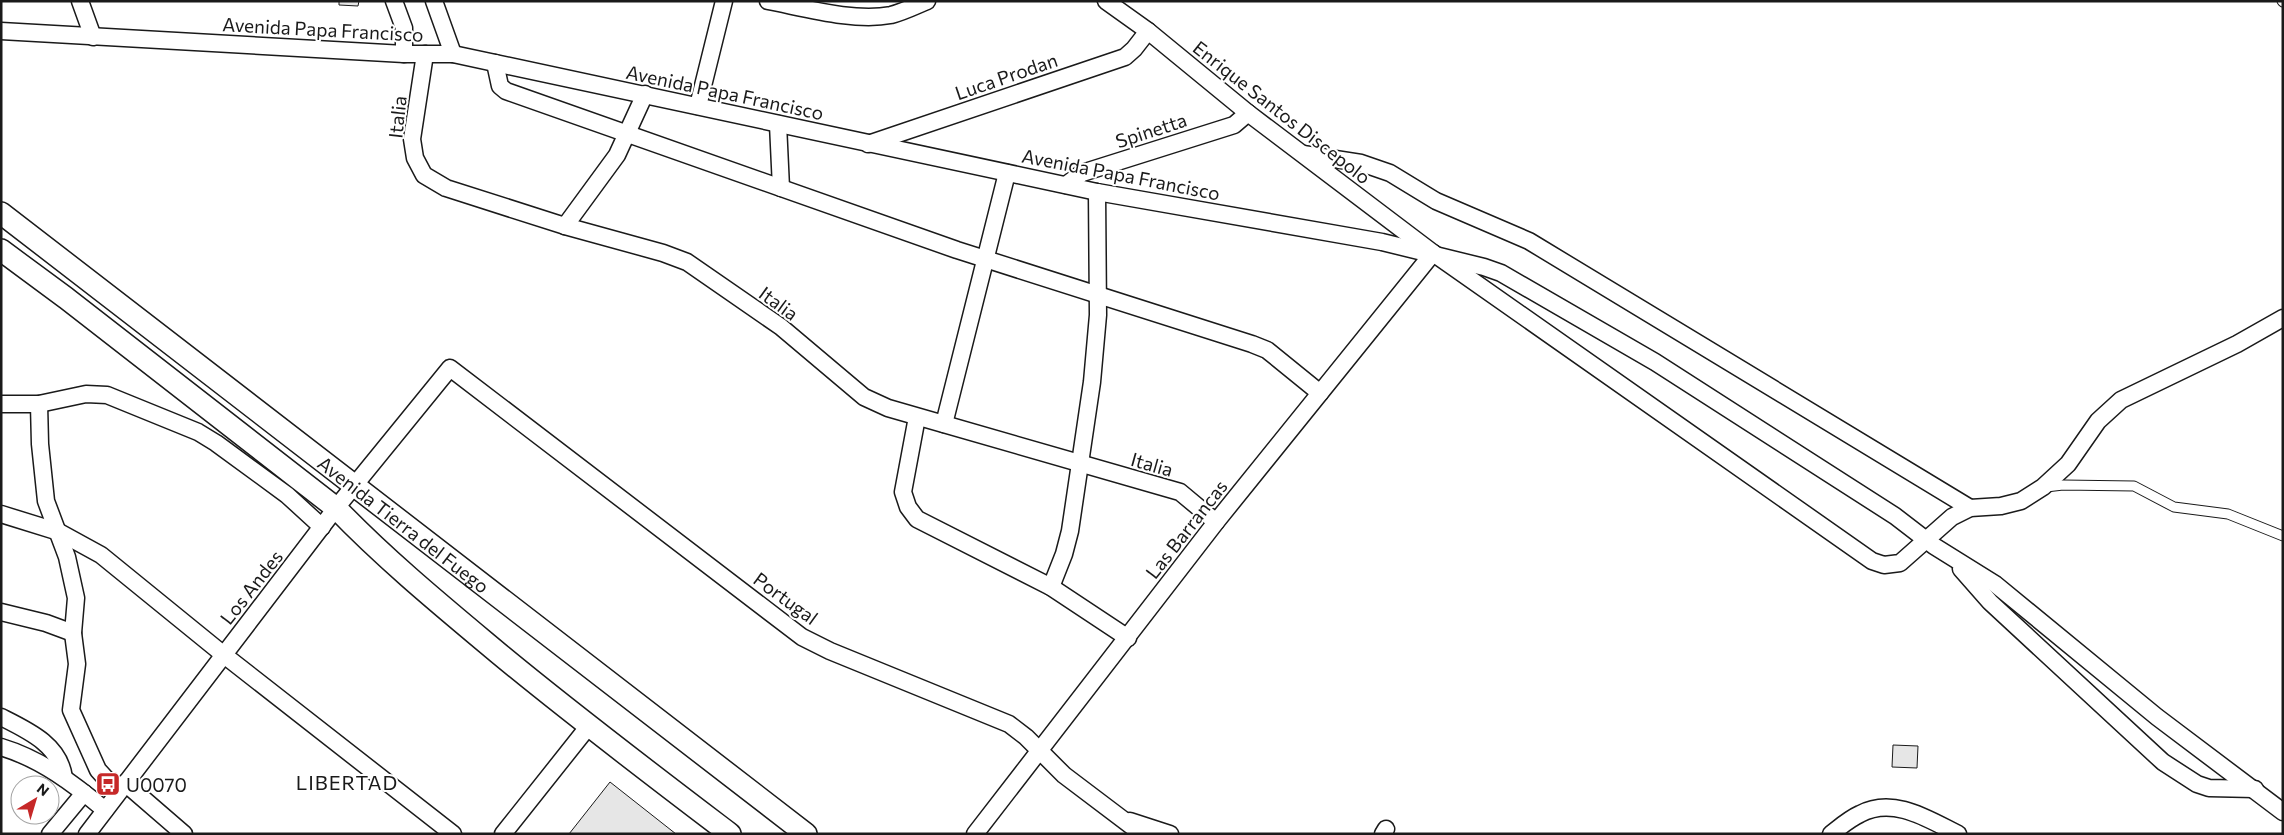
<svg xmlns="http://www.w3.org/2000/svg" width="2284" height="835" font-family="Commissioner,sans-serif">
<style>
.building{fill:#e6e6e6;stroke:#1a1a1a}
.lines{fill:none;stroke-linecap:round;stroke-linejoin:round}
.service-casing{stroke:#1a1a1a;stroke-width:11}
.minor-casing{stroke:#1a1a1a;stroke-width:19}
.tertiary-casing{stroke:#1a1a1a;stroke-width:24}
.service{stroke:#fff;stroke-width:9}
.minor{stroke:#fff;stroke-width:16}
.tertiary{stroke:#fff;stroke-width:21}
.labels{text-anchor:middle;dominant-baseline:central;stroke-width:4;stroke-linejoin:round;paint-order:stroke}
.street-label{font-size:19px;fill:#1a1a1a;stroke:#fff}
.poi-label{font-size:19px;fill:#1a1a1a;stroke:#fff;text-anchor:start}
.neighbourhood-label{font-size:20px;letter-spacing:1px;fill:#1a1a1a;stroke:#fff}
</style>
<rect width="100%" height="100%" fill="#fff"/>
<g class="building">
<polygon points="339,1 359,1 358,6 339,5"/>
<polygon points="1893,745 1918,746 1917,768 1892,767"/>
<polygon points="610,782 676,834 569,834"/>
</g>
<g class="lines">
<defs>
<g id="service">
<polyline points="2282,1 2283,2"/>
<polyline points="2046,487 2063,485 2134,486 2174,507 2228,514 2283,536"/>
</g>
<g id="minor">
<polyline points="80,1 93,37"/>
<polyline points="394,1 404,28 404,54"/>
<polyline points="434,1 453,54"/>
<path d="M 768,1 C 805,8 854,22 891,15 C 903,12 915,6 927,1"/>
<polyline points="1106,1 1148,31 1248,113 1433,253 1872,561 1884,565 1900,563 1952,517 1970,508 2001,506 2021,501 2043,487 2068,464 2098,421 2121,400 2237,344 2283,318"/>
<polyline points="1,31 404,54 453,54 1097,192 1382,242 1484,267 1501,273 1655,362 1895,516 1934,546 1995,584 2157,717 2283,812"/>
<polyline points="425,54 412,139 415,158 424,175 446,188 565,226 663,253 687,262 781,327 864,397 888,408 1180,492 1216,522"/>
<polyline points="495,63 500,86 506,91 957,250 1252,344 1267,350 1320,393"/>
<polyline points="698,106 724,1"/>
<polyline points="778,124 781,188"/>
<polyline points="868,144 1125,57 1134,49 1148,31"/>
<polyline points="1303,154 1361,163 1390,173 1436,201 1529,241 1970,508"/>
<polyline points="1066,185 1082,173 1234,125 1248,113"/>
<polyline points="565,226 617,155 645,94"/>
<polyline points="1,404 39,404 86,394 107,395 198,432 216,443 287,495 322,527"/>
<polyline points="39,404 40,444 46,501 67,557 76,598 73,633 77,664 71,710 98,770 118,792"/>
<polyline points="917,417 903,492 908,507 917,519 1051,587 1128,638"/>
<polyline points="944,424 1007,173"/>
<polyline points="1,514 59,532 101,555 224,655 453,834"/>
<polyline points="1961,569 1990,602 2163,762 2197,784 2209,788 2255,789"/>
<polyline points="1051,587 1064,554 1070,531 1092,382 1098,315 1097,192"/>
<polyline points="1,612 46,623 73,633"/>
<path d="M 1,717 C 29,731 60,745 64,778"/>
<path d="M 1,747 C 41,759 74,784 105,810"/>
<polyline points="125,783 184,834"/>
<polyline points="1130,821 1170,834"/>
<polyline points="50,834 84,793"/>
<polyline points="87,834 336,508 450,368 802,637 830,651 1009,724 1026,737 1064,775 1142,834"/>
<polyline points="503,834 588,727"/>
<polyline points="975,834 1216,522 1433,253"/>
<polyline points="1383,834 1386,829"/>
<path d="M 1831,834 C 1840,827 1849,819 1860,814 C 1893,796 1928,819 1958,834"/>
</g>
<g id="tertiary">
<path id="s1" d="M 1,213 L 806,834"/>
<path d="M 1,250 L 66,298 L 336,508 C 386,560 442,606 497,652 C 573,715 651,774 730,834"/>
</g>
</defs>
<use href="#service" class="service-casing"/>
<use href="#minor" class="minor-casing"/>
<use href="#tertiary" class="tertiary-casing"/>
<use href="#service" class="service"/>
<use href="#minor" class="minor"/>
<use href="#tertiary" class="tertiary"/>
</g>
<defs>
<symbol id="bus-square" viewBox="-11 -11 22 22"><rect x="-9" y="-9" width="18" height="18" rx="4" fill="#c62828" stroke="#fff"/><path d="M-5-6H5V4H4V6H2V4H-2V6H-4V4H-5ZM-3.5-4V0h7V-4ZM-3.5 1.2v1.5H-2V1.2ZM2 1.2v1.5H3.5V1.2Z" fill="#fff"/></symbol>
</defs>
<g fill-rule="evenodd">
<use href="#bus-square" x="94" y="770" width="28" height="28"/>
</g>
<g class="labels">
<g class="street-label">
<text transform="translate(323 29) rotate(3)">Avenida Papa Francisco</text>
<text transform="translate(1006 76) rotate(-19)">Luca Prodan</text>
<text transform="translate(725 92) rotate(12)">Avenida Papa Francisco</text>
<text transform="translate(1282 112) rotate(38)">Enrique Santos Discepolo</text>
<text transform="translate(397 117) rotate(-84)">Italia</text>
<text transform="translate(1151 130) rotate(-18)">Spinetta</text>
<text transform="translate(1121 174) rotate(11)">Avenida Papa Francisco</text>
<text transform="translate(779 303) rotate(36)">Italia</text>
<text transform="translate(1152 464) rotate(16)">Italia</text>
<text stroke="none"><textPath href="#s1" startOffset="509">Avenida Tierra del Fuego</textPath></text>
<text transform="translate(1186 529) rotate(-52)">Las Barrancas</text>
<text transform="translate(251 587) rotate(-52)">Los Andes</text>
<text transform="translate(786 598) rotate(36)">Portugal</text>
</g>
<g class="poi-label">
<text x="126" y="784">U0070</text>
</g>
<g class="neighbourhood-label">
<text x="347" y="782">LIBERTAD</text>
</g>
</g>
<rect width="2284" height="835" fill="none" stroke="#1a1a1a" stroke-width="5"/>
<g transform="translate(35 800) rotate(38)"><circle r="24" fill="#ffffff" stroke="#a3a3a3"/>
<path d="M0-4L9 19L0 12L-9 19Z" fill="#c62828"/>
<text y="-8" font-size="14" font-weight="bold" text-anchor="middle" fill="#1a1a1a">N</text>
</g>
</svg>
